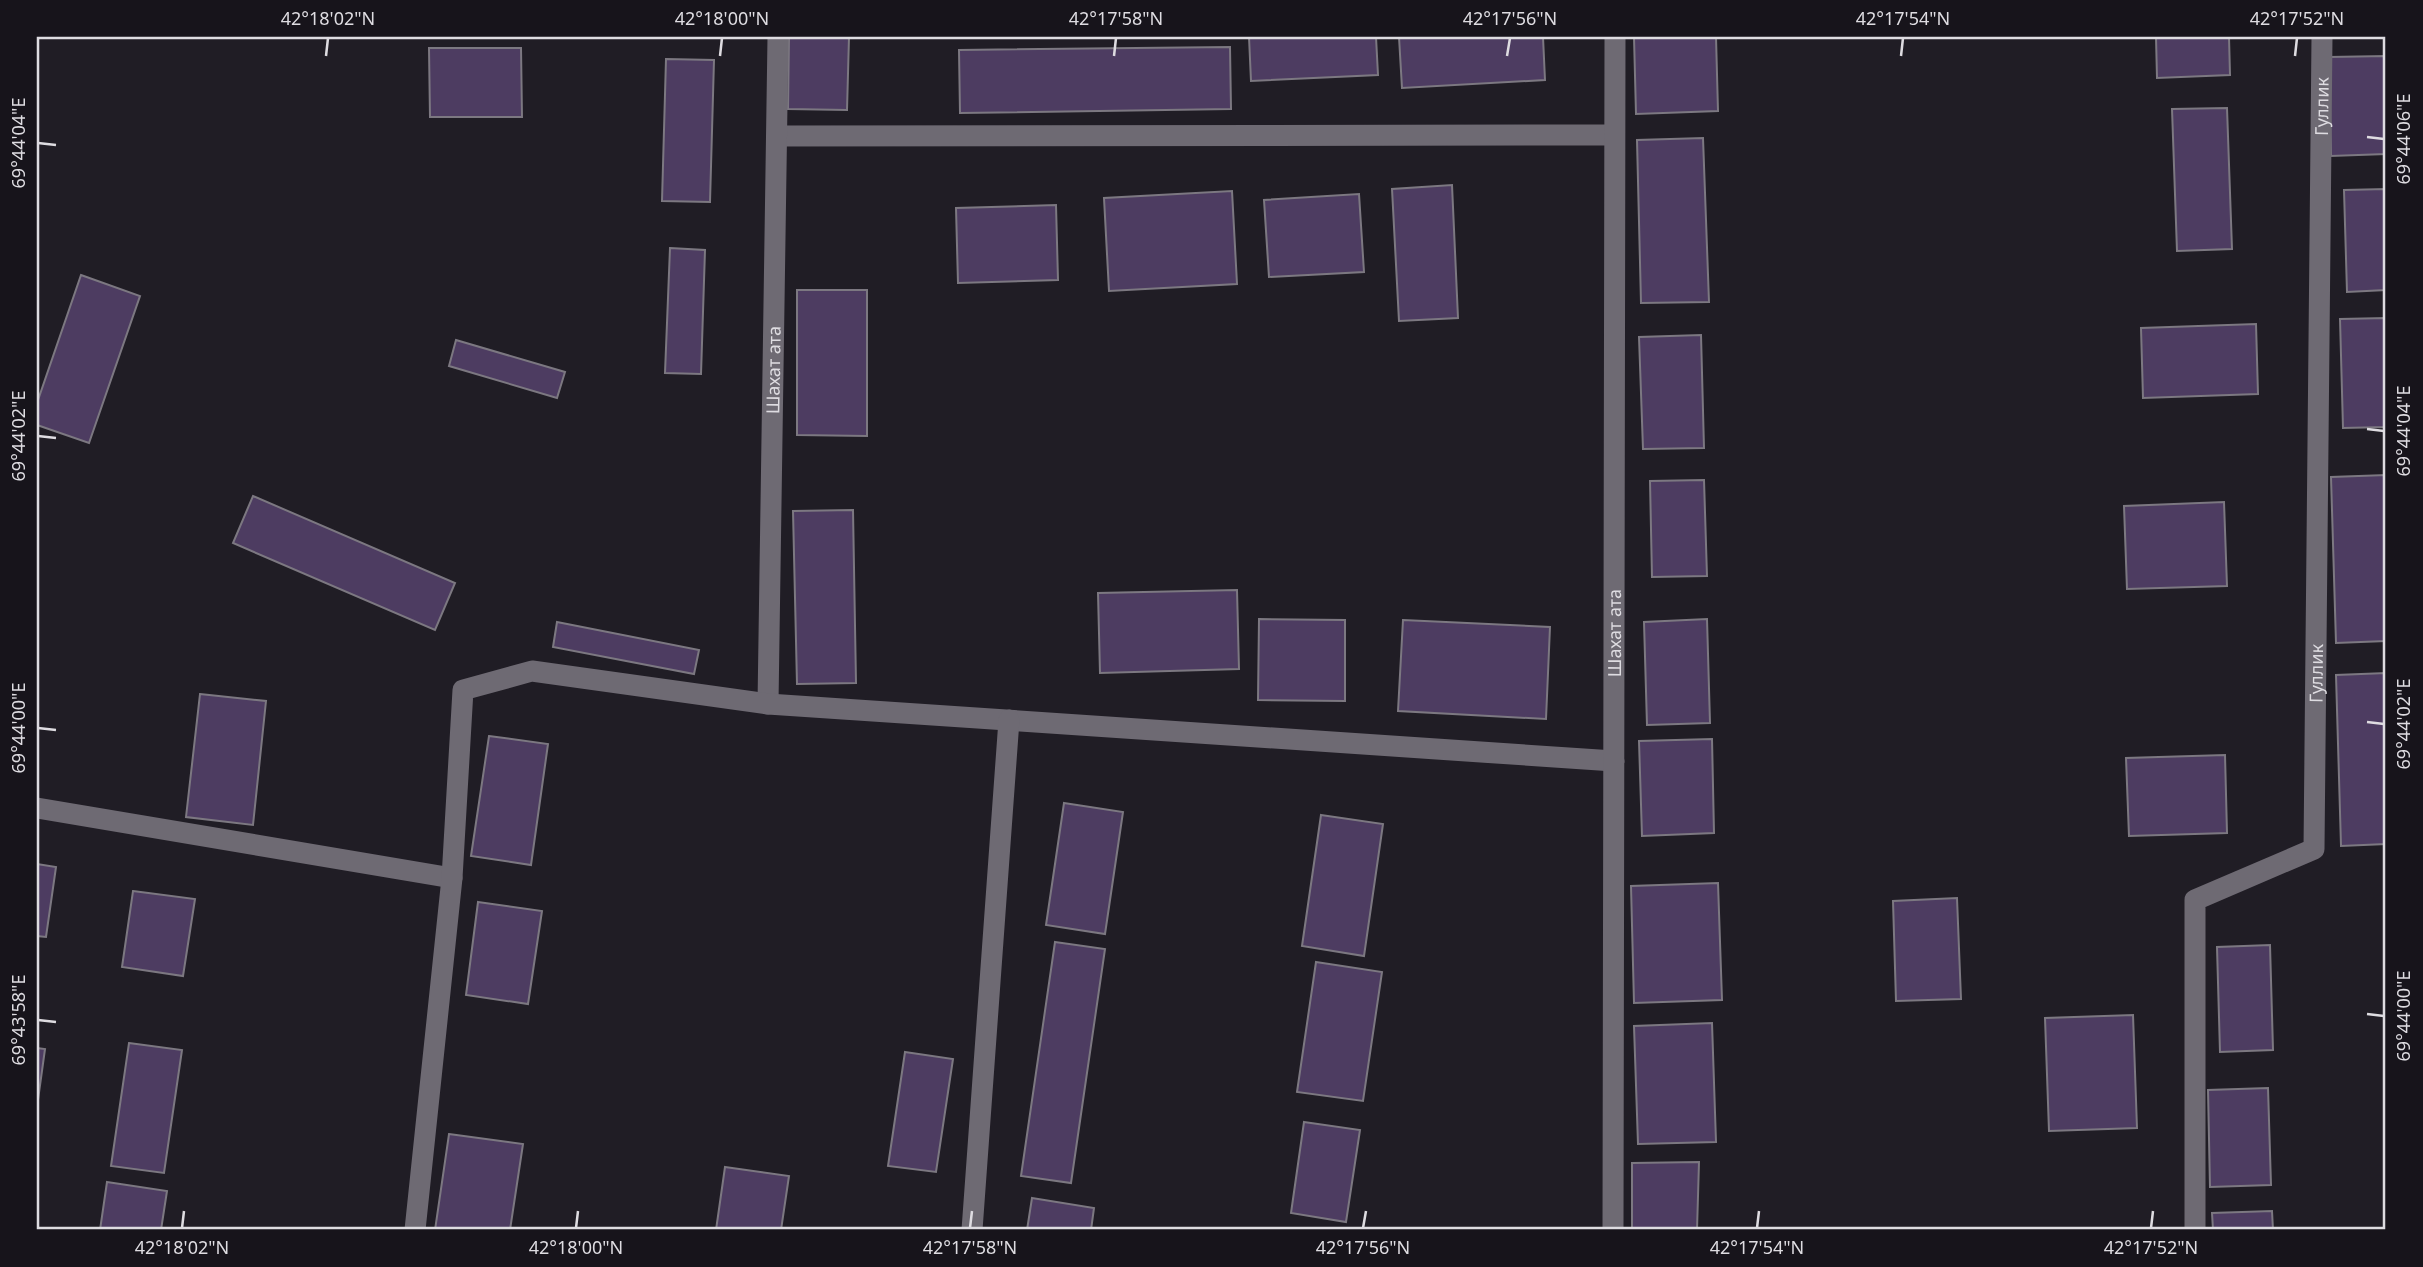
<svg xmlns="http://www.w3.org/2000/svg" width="2423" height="1267" font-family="'Noto Sans',sans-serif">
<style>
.building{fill:#4d3c61;stroke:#7c7881;stroke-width:2}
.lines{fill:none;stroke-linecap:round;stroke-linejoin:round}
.minor{stroke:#6e6a73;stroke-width:21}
.ticks{fill:none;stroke:#dedce1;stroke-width:2.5}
.labels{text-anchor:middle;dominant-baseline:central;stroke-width:5;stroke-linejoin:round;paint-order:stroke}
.street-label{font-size:18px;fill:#dedce1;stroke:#17141b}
.neatline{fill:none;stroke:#dedce1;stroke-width:2.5}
.ticks-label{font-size:18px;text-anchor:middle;fill:#dedce1}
</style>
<rect width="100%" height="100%" fill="#201d25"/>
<g class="building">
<polygon points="789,37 849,37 847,110 788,109"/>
<polygon points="1249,37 1376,37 1378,75 1251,81"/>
<polygon points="1399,37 1543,37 1545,80 1402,88"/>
<polygon points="1634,37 1716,37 1718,111 1636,114"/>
<polygon points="2156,37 2229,37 2230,75 2157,78"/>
<polygon points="1230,47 1231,109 960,113 959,50"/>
<polygon points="429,48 521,48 522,117 430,117"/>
<polygon points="2386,56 2386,154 2331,156 2329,57"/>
<polygon points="666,59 714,60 710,202 662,201"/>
<polygon points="2227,108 2232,249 2177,251 2172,109"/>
<polygon points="1703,138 1709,302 1641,303 1637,140"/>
<polygon points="1452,185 1458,318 1399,321 1392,189"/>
<polygon points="2386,189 2386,290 2347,292 2344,190"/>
<polygon points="1232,191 1237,284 1109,291 1104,198"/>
<polygon points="1359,194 1364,272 1269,277 1264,200"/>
<polygon points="1056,205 1058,280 958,283 956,208"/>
<polygon points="670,248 705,250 701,374 665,373"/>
<polygon points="81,275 140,296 89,443 37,425 37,403"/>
<polygon points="797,290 867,290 867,436 797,435"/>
<polygon points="2386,318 2386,427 2343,428 2340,319"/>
<polygon points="2256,324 2258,394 2143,398 2141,328"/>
<polygon points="1701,335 1704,448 1643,449 1639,337"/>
<polygon points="456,340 565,372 557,398 449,366"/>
<polygon points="2386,475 2386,641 2336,643 2331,477"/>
<polygon points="1704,480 1707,576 1652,577 1650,481"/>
<polygon points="253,496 455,583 435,630 233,543"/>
<polygon points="2224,502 2227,586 2127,589 2124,506"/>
<polygon points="853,510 856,683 797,684 793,511"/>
<polygon points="1237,590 1239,669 1100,673 1098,593"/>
<polygon points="1259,619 1345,620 1345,701 1258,700"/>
<polygon points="1707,619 1710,723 1647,725 1644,622"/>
<polygon points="1403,620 1550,627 1546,719 1398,711"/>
<polygon points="557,622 699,650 694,674 553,647"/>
<polygon points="2386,673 2386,844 2341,846 2336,675"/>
<polygon points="200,694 266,701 253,825 186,817"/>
<polygon points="489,736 548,744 531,865 471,856"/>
<polygon points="1712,739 1714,833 1642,836 1639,741"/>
<polygon points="2225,755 2227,833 2129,836 2126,758"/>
<polygon points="1064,803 1123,812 1105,934 1046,925"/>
<polygon points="1321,815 1383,824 1364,956 1302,946"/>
<polygon points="37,864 56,867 46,937 37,936"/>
<polygon points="1718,883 1722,1000 1634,1003 1631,886"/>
<polygon points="133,891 195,899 183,976 122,967"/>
<polygon points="1957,898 1961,999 1896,1001 1893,901"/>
<polygon points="478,902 542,911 528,1004 466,995"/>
<polygon points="1055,942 1105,949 1071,1183 1021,1176"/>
<polygon points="2270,945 2273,1050 2220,1052 2217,947"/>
<polygon points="1316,962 1382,972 1363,1101 1297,1092"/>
<polygon points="2133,1015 2137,1128 2049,1131 2045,1018"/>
<polygon points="1712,1023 1716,1142 1638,1144 1634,1026"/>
<polygon points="129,1043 182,1050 164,1173 111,1166"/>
<polygon points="37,1048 45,1049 37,1107"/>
<polygon points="905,1052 953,1059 936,1172 888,1166"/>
<polygon points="2268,1088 2271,1185 2210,1187 2208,1090"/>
<polygon points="1304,1122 1360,1130 1346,1222 1291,1213"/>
<polygon points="449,1134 523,1144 510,1230 435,1230"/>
<polygon points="1699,1162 1697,1230 1632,1230 1632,1163"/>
<polygon points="725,1167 789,1176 781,1230 716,1230"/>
<polygon points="107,1182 167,1191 161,1230 100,1230"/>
<polygon points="1032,1198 1094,1208 1091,1230 1027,1230"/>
<polygon points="2272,1211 2273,1230 2213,1230 2212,1213"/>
</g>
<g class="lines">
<g class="minor">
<polyline points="777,136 1614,135"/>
<path id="s1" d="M 768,704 L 778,37"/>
<polyline points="37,808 452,878"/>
<polyline points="415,1230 452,878 463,690 532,671 768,704 1614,761"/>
<polyline points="972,1230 1009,720"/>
<path id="s2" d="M 1613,1230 L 1615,37"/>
<path id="s3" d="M 2195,1230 L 2195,900 L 2314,849 L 2322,37"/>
</g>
</g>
<path class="ticks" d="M 326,56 L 328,38M 720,56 L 722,38M 1114,56 L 1116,38M 1507,56 L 1510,38M 1901,56 L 1903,38M 2295,56 L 2297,38M 2367,137 L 2384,139M 38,143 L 56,145M 2367,429 L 2384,431M 38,436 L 56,438M 2367,722 L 2384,724M 38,728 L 56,730M 2367,1014 L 2384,1016M 38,1020 L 56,1022M 182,1228 L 184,1211M 576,1228 L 578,1211M 970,1228 L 972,1211M 1363,1228 L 1366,1211M 1757,1228 L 1759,1211M 2151,1228 L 2153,1211"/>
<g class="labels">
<g class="street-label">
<text stroke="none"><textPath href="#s3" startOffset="1202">Гуллик</textPath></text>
<text stroke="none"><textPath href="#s1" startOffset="334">Шахат ата</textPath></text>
<text stroke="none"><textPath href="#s2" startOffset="597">Шахат ата</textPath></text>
<text stroke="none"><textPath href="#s3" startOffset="635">Гуллик</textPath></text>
</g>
</g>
<rect width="2423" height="1267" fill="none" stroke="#17141b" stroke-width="77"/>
<rect x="38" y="38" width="2346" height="1190" class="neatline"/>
<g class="ticks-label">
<text x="328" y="25">42°18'02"N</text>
<text x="722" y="25">42°18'00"N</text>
<text x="1116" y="25">42°17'58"N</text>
<text x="1510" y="25">42°17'56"N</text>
<text x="1903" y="25">42°17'54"N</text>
<text x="2297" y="25">42°17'52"N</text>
<text transform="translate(2404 139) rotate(-90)" y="6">69°44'06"E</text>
<text transform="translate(19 143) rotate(-90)" y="6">69°44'04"E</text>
<text transform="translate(2404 431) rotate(-90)" y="6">69°44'04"E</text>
<text transform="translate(19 436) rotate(-90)" y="6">69°44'02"E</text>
<text transform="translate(2404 724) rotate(-90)" y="6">69°44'02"E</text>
<text transform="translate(19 728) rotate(-90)" y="6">69°44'00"E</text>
<text transform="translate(2404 1016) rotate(-90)" y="6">69°44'00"E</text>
<text transform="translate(19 1020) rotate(-90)" y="6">69°43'58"E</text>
<text x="182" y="1254">42°18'02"N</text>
<text x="576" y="1254">42°18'00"N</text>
<text x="970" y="1254">42°17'58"N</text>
<text x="1363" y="1254">42°17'56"N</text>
<text x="1757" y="1254">42°17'54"N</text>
<text x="2151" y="1254">42°17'52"N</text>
</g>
</svg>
